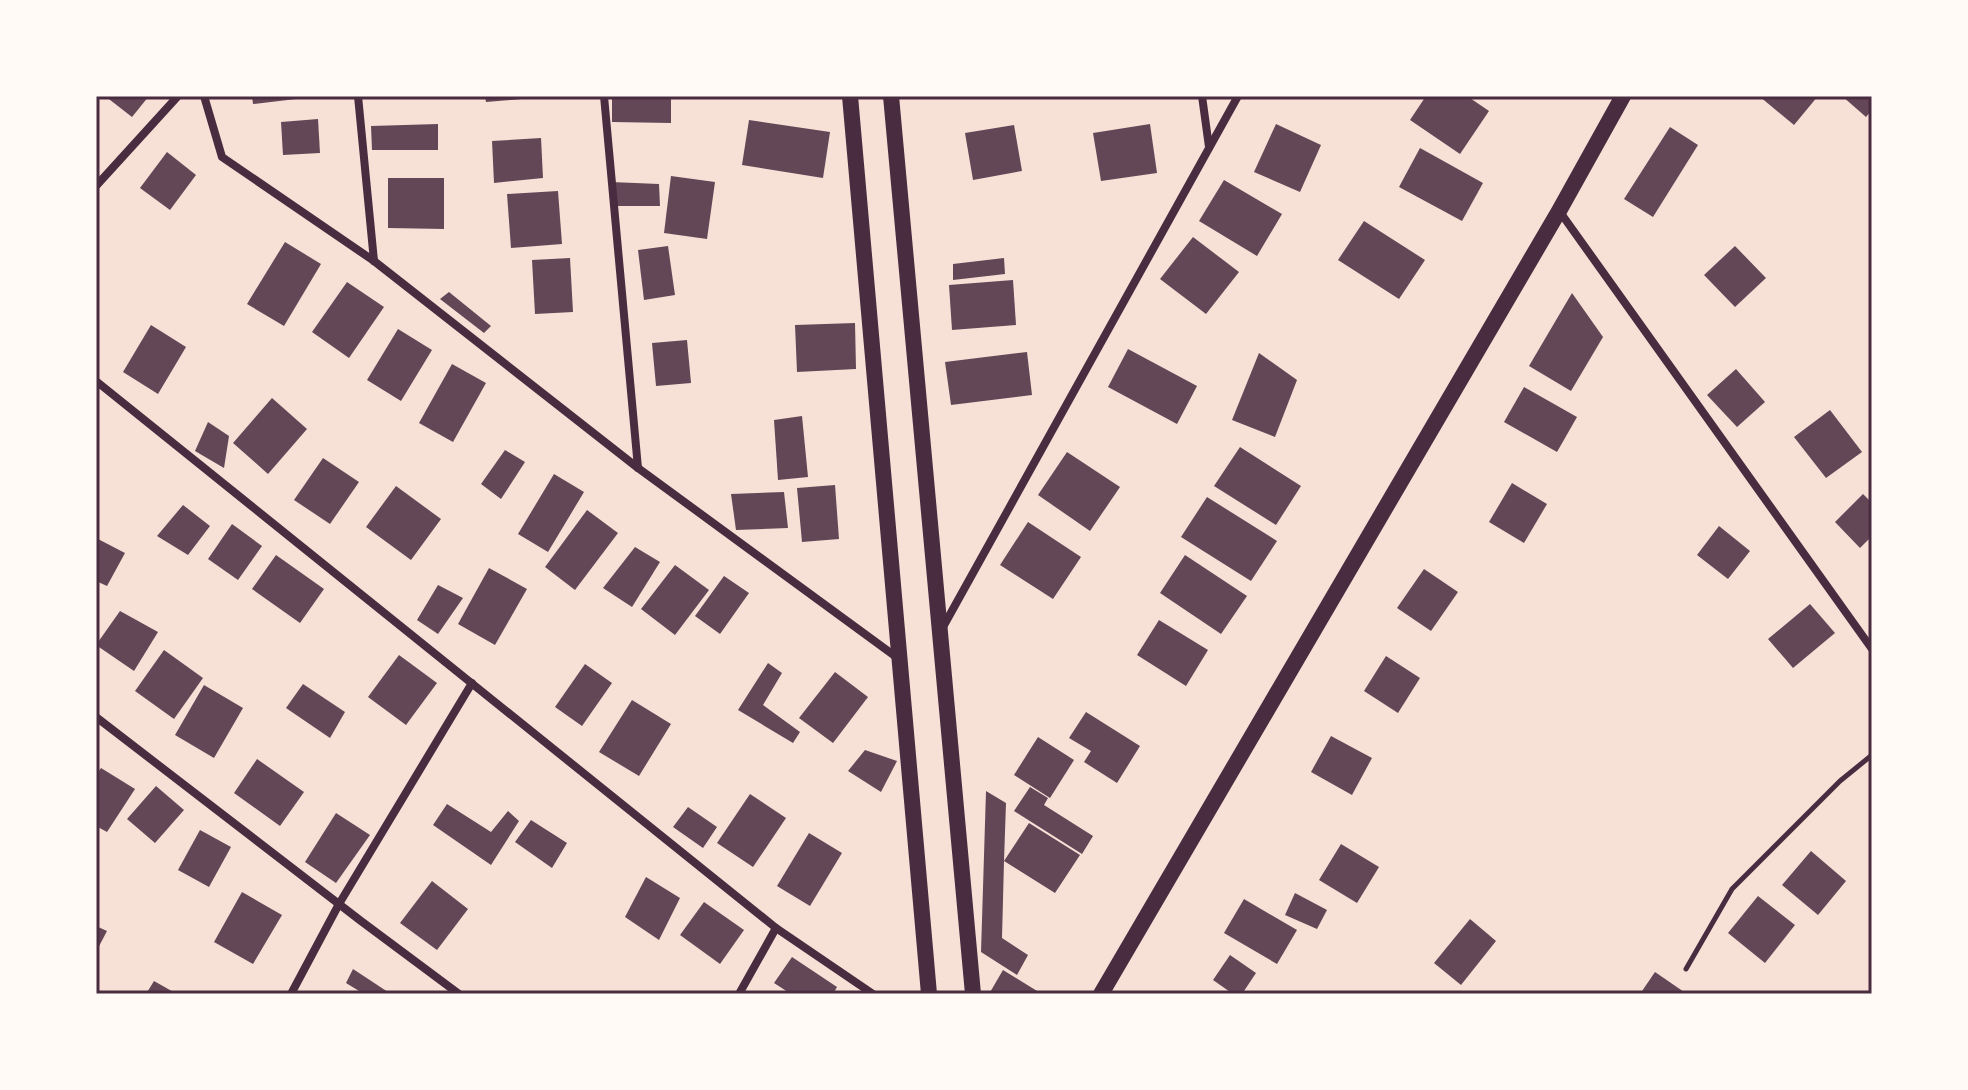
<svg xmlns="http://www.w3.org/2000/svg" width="1968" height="1090" font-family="'Roboto Condensed',sans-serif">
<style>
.building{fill:#644757}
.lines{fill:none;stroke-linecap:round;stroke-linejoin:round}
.service{stroke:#4a2c40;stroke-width:5}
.minor{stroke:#4a2c40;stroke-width:8}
.secondary{stroke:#4a2c40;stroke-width:16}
.primary{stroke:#4a2c40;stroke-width:16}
.neatline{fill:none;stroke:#4a2c40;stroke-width:3}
</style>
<rect width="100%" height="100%" fill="#f7e1d7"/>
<g class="building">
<polygon points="105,96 149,96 132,117"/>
<polygon points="252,96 295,96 296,99 253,104"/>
<polygon points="485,96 533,96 533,98 486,102"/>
<polygon points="612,96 671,96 671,123 612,122"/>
<polygon points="1426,96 1467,96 1489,111 1460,154 1410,120"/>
<polygon points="1759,96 1818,96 1794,125"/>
<polygon points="1842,96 1872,96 1872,110 1866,117"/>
<polygon points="318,119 320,153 283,155 281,122"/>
<polygon points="749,120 830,132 823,178 742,165"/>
<polygon points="438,124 438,150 372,150 371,126"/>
<polygon points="1150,124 1157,173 1101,181 1093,133"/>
<polygon points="1276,124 1321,145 1300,192 1254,172"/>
<polygon points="1014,125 1022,171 973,180 965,133"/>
<polygon points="1670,127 1698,145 1653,217 1624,199"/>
<polygon points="541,138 543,178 494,183 492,141"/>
<polygon points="1420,148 1483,183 1462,221 1399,187"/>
<polygon points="167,152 196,175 170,210 140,188"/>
<polygon points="671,176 715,182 707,239 664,233"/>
<polygon points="388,178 444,178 444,229 388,228"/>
<polygon points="1224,180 1282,214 1257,256 1199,221"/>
<polygon points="611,182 659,184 660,206 612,206"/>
<polygon points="558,191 562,244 511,248 507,194"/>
<polygon points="1364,221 1425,260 1399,299 1338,260"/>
<polygon points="1193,237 1239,272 1206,314 1160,279"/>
<polygon points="285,242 321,264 284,326 247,304"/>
<polygon points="668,246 675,295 644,300 638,250"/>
<polygon points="1735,246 1766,278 1735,307 1704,275"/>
<polygon points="570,258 573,312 535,314 532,260"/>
<polygon points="1004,258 1005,274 953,280 953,264"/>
<polygon points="1013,280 1016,325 952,330 949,285"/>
<polygon points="347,282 384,307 349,358 312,332"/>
<polygon points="449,292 491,326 484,333 440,299"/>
<polygon points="1572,293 1603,337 1571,391 1529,366"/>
<polygon points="855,323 856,369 797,372 795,325"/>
<polygon points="151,325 186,347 158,394 123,372"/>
<polygon points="398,329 432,350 401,401 367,380"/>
<polygon points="687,340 691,383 656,386 652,343"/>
<polygon points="1128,349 1197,386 1177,424 1108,387"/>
<polygon points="1027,352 1032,395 951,405 945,362"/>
<polygon points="1259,353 1297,380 1275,437 1232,420"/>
<polygon points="452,364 486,383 453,442 419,423"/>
<polygon points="1736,369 1765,402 1737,427 1707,395"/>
<polygon points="1524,387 1577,417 1557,452 1504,422"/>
<polygon points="272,398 307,429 268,474 233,443"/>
<polygon points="1830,410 1862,452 1826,478 1794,437"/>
<polygon points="802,416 808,477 778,480 774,420"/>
<polygon points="208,422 229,436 224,468 195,451"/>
<polygon points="1240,447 1301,486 1276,525 1214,486"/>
<polygon points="505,450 525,462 501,499 481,484"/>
<polygon points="1067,452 1120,487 1090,531 1038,495"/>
<polygon points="323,458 359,482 330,524 294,500"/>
<polygon points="554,474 584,492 548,552 518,534"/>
<polygon points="1512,483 1547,504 1524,543 1489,522"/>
<polygon points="835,485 839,539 802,542 797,488"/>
<polygon points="396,486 441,519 411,560 366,527"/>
<polygon points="784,492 788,528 736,530 731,494"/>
<polygon points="1863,494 1872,503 1872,536 1860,548 1835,522"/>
<polygon points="1207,497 1277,541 1251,581 1181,537"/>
<polygon points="183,505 210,526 188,555 157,536"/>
<polygon points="587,510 618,533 575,590 545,567"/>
<polygon points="1028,522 1081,557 1053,599 1000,565"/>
<polygon points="232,524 262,546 238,580 208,559"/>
<polygon points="1719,526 1750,551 1728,579 1697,555"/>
<polygon points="96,538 125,553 107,586 96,581"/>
<polygon points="635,547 660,562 632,607 603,588"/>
<polygon points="276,555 324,589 300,623 252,589"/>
<polygon points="1185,555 1247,596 1221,634 1160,593"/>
<polygon points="675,565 709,590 675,635 641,609"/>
<polygon points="489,568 527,589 495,645 458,624"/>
<polygon points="1424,569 1458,592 1431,631 1397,608"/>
<polygon points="724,576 749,593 720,634 695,616"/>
<polygon points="438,585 463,598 438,634 417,620"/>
<polygon points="1810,604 1835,633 1793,668 1768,639"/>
<polygon points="120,611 158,632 134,671 96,645"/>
<polygon points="1159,620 1208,650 1186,686 1137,655"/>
<polygon points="164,650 203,678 174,719 135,691"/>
<polygon points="399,655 437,683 406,725 368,697"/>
<polygon points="1386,656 1420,678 1398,713 1364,691"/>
<polygon points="768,663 782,673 763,705 800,732 793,743 738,710"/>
<polygon points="585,664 612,683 582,726 555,707"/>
<polygon points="835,672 868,697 833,743 799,718"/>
<polygon points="303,684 345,712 330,738 286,708"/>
<polygon points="204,685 243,708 214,758 175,735"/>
<polygon points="632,700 671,724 639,776 599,752"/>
<polygon points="1086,712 1140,746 1117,783 1084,762 1091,751 1069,738"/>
<polygon points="1331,736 1372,758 1352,795 1311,772"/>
<polygon points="1038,737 1074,760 1050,798 1014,775"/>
<polygon points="865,750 897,761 881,792 848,771"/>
<polygon points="257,759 304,792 280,826 234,793"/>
<polygon points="101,768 135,789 107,832 96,826 96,775"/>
<polygon points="156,786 184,810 155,843 127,819"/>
<polygon points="1030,787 1048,798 1044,805 1093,836 1082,854 1014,811"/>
<polygon points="986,791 1006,803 1004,861 1029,823 1080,855 1055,893 1004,861 1002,938 1028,955 1017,975 981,952"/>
<polygon points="750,794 786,818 753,867 717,843"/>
<polygon points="447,804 491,832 508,811 519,821 491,865 433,825"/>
<polygon points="688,807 717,827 703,848 673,827"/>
<polygon points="336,813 370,835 336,883 305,862"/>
<polygon points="531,820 567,843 552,868 515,842"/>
<polygon points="200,830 231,847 209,887 178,870"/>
<polygon points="809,833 842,853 810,906 777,886"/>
<polygon points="1341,844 1379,867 1357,903 1319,880"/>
<polygon points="1811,851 1846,881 1818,915 1782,885"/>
<polygon points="646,877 680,898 659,940 625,917"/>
<polygon points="432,881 468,909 437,950 400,923"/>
<polygon points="242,892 282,915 253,964 214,942"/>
<polygon points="1295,893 1327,910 1317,929 1285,915"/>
<polygon points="1758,896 1795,925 1765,963 1728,933"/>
<polygon points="1244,899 1297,930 1277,964 1224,933"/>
<polygon points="704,902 744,930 720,964 680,935"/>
<polygon points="1470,919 1496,941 1461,985 1434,963"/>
<polygon points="96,926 107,931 96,952"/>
<polygon points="1230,955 1256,973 1242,994 1233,994 1213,980"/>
<polygon points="792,957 837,987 833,994 791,994 774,983"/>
<polygon points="353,969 391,994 364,994 346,983"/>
<polygon points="1003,970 1042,994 989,994"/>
<polygon points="1655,972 1687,994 1640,994"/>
<polygon points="154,981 177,994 146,994"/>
</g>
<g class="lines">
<polyline class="service" points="1686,969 1732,889 1840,781 1872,755"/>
<g class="minor">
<polyline points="204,96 222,157 374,261 638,468 899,659"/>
<polyline points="358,96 374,261"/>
<polyline points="604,96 638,468"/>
<polyline points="1202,96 1209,147"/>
<polyline points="96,186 178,96"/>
<polyline points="1560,212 1872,649"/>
<polyline points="96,381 776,928 873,994"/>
<polyline points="943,627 1238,96"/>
<polyline points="96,717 361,921 459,994"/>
<polyline points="291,994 339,904 472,683"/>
<polyline points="739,994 776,928"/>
</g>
<g class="secondary">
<polyline points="850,96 929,994"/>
<polyline points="891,96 973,994"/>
</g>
<polyline class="primary" points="1101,994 1559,211 1623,96"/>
</g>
<rect width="1968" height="1090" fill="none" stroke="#fffaf5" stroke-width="196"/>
<rect x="98" y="98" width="1772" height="894" class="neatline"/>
</svg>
